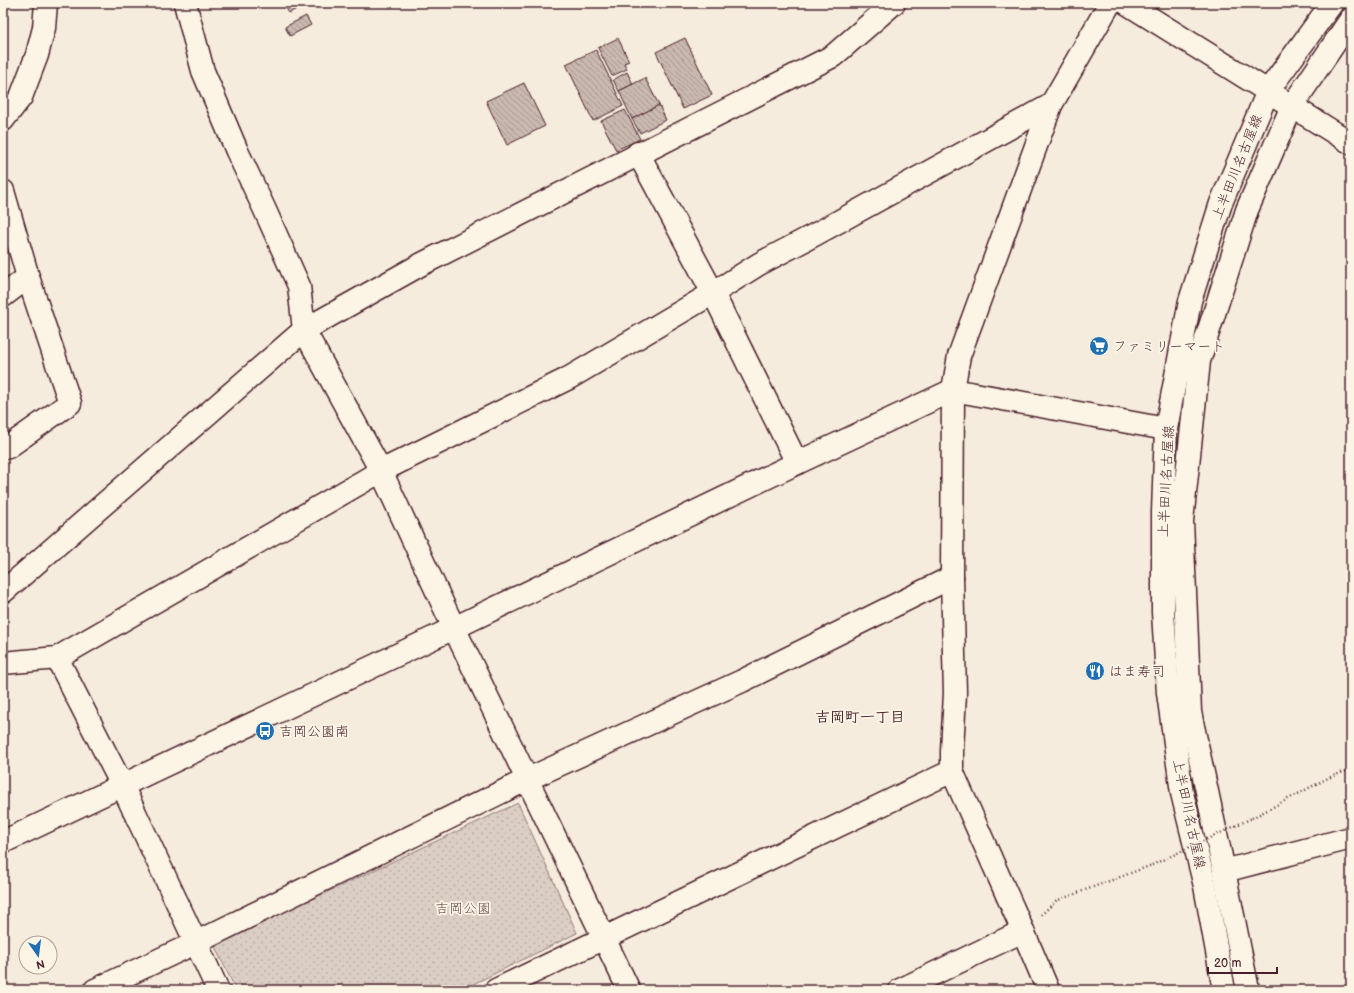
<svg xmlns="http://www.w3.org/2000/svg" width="1354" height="993" font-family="'Balsamiq Sans','Klee One',sans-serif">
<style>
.grass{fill:url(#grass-dots);stroke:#927678}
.building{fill:url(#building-back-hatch);stroke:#4a1f2b}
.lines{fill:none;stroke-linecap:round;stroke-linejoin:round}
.minor-casing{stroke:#4a1f2b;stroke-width:25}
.major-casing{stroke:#4a1f2b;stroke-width:25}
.path{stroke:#4a1f2b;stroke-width:2.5;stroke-dasharray:1 3;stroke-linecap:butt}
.minor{stroke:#fcf5e5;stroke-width:22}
.major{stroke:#fcf5e5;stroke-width:22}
.path-bridge{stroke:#4a1f2b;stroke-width:2.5;stroke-dasharray:1 3;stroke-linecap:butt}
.labels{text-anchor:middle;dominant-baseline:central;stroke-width:3.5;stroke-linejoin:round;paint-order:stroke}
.street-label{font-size:14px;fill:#4a1f2b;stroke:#fcf5e5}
.poi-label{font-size:14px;fill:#4a1f2b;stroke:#fcf5e5;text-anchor:start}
.park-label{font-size:14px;fill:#6e4b51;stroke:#fcf5e5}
.neighbourhood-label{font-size:15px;font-weight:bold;fill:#4a1f2b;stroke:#fcf5e5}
</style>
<defs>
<pattern id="grass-dots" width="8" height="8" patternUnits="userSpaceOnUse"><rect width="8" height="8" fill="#dbcec4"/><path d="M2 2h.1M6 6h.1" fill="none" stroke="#bdb0a9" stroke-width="1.8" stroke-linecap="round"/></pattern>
<pattern id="building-back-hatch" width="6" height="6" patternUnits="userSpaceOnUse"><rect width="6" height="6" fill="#cab9b1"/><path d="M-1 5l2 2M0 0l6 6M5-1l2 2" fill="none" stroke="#a69690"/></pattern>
</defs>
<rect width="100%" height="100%" fill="#f5ecde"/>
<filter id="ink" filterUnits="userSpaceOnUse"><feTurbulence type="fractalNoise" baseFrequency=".025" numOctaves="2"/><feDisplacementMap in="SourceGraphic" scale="8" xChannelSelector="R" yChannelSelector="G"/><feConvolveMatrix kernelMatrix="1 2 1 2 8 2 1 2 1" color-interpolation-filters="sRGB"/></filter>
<g filter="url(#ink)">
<polygon class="grass" points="518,803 577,933 461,990 236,990 214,945"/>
<g class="building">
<polygon points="283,3 308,3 289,13"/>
<polygon points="306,16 311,25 290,36 285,27"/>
<polygon points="618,38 629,61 624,63 627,69 612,76 598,48"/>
<polygon points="685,38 712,95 683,109 656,52"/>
<polygon points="596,50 623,106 593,121 566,64"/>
<polygon points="627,72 633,84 619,91 613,80"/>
<polygon points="645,78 659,105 632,119 619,91"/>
<polygon points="524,83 545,126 507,145 486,101"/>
<polygon points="659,105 666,120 640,133 632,119"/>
<polygon points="625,110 640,139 616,150 601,121"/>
</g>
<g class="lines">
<defs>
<g id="minor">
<polyline points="185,3 203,71 237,151 264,208 299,286 304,330 381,471 454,628 629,990"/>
<polyline points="1126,3 1351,143"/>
<polyline points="3,120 21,97 37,55 44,28 46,3"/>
<polyline points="638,153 713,293 797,463"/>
<polyline points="3,191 28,277 70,403 8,447 3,448"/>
<polyline points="3,296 28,277"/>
<polyline points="3,592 304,330 420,265 833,56 894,3"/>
<polyline points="57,658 122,785 218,990"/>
<polyline points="3,663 57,658 381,471 569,378 713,293 759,264 816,234 1051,105"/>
<polyline points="3,842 454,628 797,463 953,390 1166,429"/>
<polyline points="1224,871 1351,838"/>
<polyline points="95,990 195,943 528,779 742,681 952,577"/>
<polyline points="496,990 952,771"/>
<polyline points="900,990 1023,931"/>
<polyline points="1048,990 1023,931 952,771 952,751 955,693 952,577 953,390 959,356 1051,105 1110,3"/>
</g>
<g id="major">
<polyline points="1224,990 1205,886 1182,793 1168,693 1163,612 1163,512 1166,429 1190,301 1221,203 1268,91 1332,3"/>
<polyline points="1248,990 1224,871 1190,712 1182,521 1199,361 1247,210 1292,106 1351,19"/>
</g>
</defs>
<use href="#minor" class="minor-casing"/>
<use href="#major" class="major-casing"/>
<g class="path">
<polyline points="1252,818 1328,778 1351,769"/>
<polyline points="1041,915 1056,901 1152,865"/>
</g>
<use href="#minor" class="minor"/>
<use href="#major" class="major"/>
<polyline class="path-bridge" points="1152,865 1252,818"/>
</g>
</g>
<defs>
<symbol id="supermarket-disc" viewBox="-11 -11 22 22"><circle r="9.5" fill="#1f6fb2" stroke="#fcf5e5"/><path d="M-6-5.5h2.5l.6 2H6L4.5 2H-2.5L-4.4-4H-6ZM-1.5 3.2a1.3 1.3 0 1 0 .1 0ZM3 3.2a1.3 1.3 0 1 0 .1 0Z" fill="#fff"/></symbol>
<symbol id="restaurant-disc" viewBox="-11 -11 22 22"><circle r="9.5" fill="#1f6fb2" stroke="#fcf5e5"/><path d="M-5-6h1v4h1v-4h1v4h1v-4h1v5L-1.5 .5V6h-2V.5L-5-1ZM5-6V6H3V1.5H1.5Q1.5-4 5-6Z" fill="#fff"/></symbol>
<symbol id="bus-disc" viewBox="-11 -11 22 22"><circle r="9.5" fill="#1f6fb2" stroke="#fcf5e5"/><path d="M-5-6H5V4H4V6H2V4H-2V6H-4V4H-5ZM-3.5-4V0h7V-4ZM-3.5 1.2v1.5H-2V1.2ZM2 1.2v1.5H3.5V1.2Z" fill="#fff"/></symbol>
</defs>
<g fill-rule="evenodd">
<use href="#supermarket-disc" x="1088" y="335" width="22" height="22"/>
<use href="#restaurant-disc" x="1084" y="660" width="22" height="22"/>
<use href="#bus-disc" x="254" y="720" width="22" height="22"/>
</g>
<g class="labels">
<g class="street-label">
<text transform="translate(1237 167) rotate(-68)">上半田川名古屋線</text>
<text transform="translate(1166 481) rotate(-87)">上半田川名古屋線</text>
<text transform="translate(1189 814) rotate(78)">上半田川名古屋線</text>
</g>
<g class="poi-label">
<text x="1113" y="346">ファミリーマート</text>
<text x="1109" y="671">はま寿司</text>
<text x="279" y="731">吉岡公園南</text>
</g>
<g class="park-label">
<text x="463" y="908">吉岡公園</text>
</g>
<g class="neighbourhood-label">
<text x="860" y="717">吉岡町一丁目</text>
</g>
</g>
<rect width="1354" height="993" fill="none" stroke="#fcf5e5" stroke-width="16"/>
<rect x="8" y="8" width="1338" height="977" fill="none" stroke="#4a1f2b" stroke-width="1.5" filter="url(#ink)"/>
<g transform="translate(38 955) rotate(166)"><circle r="19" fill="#fcf5e5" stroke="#b59f9b"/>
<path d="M0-3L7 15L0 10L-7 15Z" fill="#1f6fb2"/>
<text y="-6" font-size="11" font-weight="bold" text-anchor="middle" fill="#4a1f2b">N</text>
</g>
<path d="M1208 967v6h69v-6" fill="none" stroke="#4a1f2b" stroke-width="2"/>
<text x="1214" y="967" font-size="12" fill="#4a1f2b" stroke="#fcf5e5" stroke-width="3" paint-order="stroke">20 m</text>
</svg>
